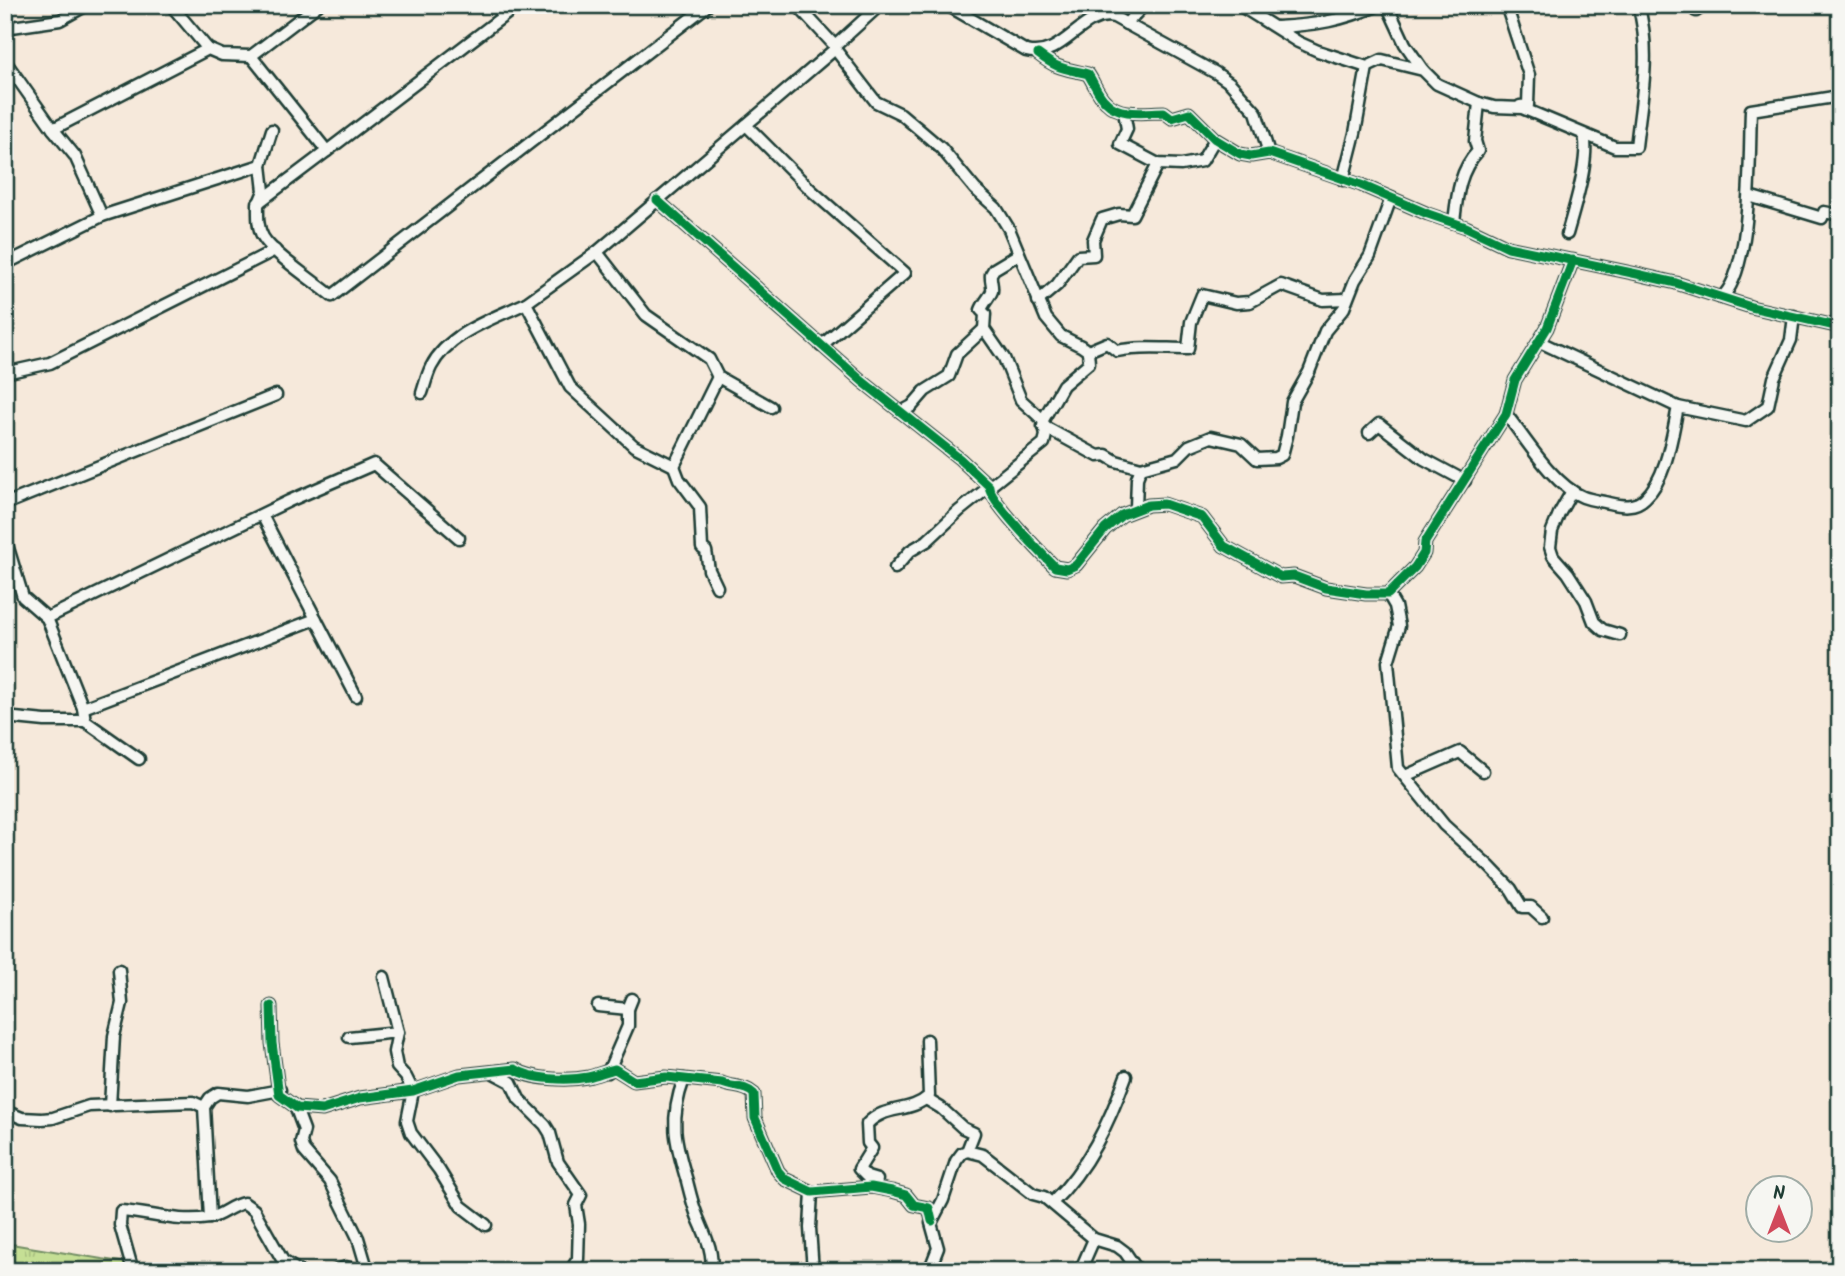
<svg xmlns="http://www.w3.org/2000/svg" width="1845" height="1276" font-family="Kalam,sans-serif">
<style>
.grass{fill:url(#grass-tufts);stroke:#728e64;stroke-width:2}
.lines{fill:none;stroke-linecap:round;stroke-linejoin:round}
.minor-casing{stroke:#1f3d34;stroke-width:15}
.minor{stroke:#f6f6f2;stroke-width:10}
.cycleway-casing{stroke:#f6f6f2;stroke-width:13}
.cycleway{stroke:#00873e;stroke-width:9}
</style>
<defs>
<pattern id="grass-tufts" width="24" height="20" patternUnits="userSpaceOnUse" patternTransform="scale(1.75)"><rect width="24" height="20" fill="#c5df95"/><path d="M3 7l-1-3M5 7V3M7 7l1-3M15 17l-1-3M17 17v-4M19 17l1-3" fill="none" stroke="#a9c081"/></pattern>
</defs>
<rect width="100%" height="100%" fill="#f6e9db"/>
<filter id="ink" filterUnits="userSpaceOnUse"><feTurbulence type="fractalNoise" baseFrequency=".0143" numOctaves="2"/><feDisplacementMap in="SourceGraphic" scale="14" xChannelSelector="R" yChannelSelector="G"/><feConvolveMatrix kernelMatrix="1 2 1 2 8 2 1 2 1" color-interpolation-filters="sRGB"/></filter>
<g filter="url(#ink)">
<polygon class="grass" points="5,1243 139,1265 139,1271 5,1271"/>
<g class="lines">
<defs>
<g id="minor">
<polyline points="171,5 208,49"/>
<polyline points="797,5 835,46"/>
<path d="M 947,5 L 1026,51 C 1064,60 1081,10 1114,17 L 1216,73 L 1230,83 L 1256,112 L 1269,153"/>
<path d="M 1239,5 L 1298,42 L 1318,51 L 1367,67 L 1382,60 L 1423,70 L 1437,84 L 1479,103 L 1494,107 L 1522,108 L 1615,147 L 1636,147 C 1641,100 1652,51 1638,5"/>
<polyline points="1387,5 1405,44 1423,70"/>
<polyline points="1510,5 1509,14 1529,75 1528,105 1520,106"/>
<polyline points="1696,11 1705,5"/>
<polyline points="1126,24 1144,5"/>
<path d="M 1276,27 C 1316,25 1341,21 1379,5"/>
<polyline points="5,28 60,20 87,5"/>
<polyline points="835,49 876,102 901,114 941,148 975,189 996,208 1009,229 1046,318 1061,336 1081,346 1088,351 1089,363 1063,385 1043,420 1046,435 1044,443 959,511 927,541 910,551 895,568"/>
<path d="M 1038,54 C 1059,70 1064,68 1088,74 C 1094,83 1098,95 1106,102 C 1120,117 1146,112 1164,112 L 1172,118 L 1189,113 L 1215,139 L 1240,154 L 1251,156 L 1269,153 L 1361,185 L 1428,214 L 1466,227 L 1508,247 L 1637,274 L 1676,283 L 1751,307 L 1840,327"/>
<polyline points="251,56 327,151 518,5"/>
<polyline points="5,61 53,129 75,156 102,216"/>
<polyline points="1124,112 1127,129 1120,144 1158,164 1181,165 1202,161 1215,139"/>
<polyline points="746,125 812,191 905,273 821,346"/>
<polyline points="53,129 208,49 222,55 251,56 318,5"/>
<path d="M 327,151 L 258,203 C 258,214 257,227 263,237 C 273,254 315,282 332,296 L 708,5"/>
<polyline points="1343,180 1355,133 1367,67"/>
<polyline points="1749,196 1822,218 1824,212 1840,215"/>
<path d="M 657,200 L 862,381 L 960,459 L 989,486 C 989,500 1043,555 1055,567 L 1067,569 L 1076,565 L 1105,529 L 1122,515 L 1148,505 L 1164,504 L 1202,517 L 1224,546 L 1281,577 L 1294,576 L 1326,588 L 1366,594 L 1388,594 L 1415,567 L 1424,553 L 1425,542 L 1506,414 L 1515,380 L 1547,328 L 1573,260"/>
<polyline points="259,203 264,191 261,165 272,130"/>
<path d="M 1454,222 C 1457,196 1459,171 1478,151 L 1475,141 L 1479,103"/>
<path d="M 1567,234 C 1574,209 1590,159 1584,135"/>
<polyline points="597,252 646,315 709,359 718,377 771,407"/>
<path d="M 1019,254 L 994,269 L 991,274 C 990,280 993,285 992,291 C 990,297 984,302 981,310 L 985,314 L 984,329 L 1004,358 L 1021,400 L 1043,420"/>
<polyline points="5,264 102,216 261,165"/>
<path d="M 1721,298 C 1753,271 1749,152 1751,110 L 1840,96"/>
<polyline points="1038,301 1057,285 1078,256 1094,255 1093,240 1102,219 1119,214 1132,215 1158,164"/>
<polyline points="1835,325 1840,314"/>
<polyline points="1540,342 1678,407"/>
<path d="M 1088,351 L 1107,343 L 1117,351 C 1140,346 1164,349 1188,349 L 1191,322 L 1202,295 L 1236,303 L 1250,302 L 1281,285 L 1323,300 L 1347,299"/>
<polyline points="5,373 50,363 275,250"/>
<polyline points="718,377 674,466 634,446 570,387 526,303 597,252 835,49 835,46 880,5"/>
<path d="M 422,393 C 425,384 427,375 431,367 C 449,332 493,319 526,303"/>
<polyline points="901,412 912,406 925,391 949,376 957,354 984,329"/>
<path d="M 1506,414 C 1526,439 1553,485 1583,497 C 1591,500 1601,501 1609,503 C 1622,506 1635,508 1645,498 C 1667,478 1672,435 1678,407 L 1746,421 L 1768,406 L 1774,378 L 1791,340 L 1794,316"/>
<polyline points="1043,426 1098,456 1106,455 1116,461 1141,468 1177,458 1189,446 1211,437 1241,444 1257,459 1276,458 1282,455 1287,436 1292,402 1309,372 1325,331 1344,308 1355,280 1370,256 1391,198"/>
<polyline points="1369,433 1379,424 1424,459 1465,481"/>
<polyline points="674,466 679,479 700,507 702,548 706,551 709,570 717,587"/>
<polyline points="1572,491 1559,514 1552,531 1550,547 1553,556 1568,573 1586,601 1594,622 1603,630 1620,635"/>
<polyline points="5,504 276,395"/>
<polyline points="1136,508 1137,478 1141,468"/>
<polyline points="262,515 356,696"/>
<polyline points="5,538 23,597 47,618 83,708 85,721 139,759"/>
<polyline points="1388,594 1395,606 1399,626 1388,662 1398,768 1444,825 1489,866 1511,889 1522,907 1531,907 1542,917"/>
<polyline points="47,618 289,501 374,464 459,538"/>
<polyline points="83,708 316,619"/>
<polyline points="5,717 45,721 85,721"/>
<polyline points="1405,776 1460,752 1483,771"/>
<polyline points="384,977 398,1032 394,1052 397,1067 406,1077 413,1091 407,1121 411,1133 439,1170 461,1206 486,1225"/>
<path d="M 271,1006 L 272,1043 L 279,1095 L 297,1108 L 322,1110 L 360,1098 L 413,1091 L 459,1075 L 515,1069 C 531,1080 569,1081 588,1077 C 597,1075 606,1071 615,1069 L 634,1081 L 666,1077 L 722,1083 C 733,1088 744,1085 754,1094 L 755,1118 L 778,1171 L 785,1179 L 812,1192 L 871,1187 L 892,1191 L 906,1195 L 914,1205 L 929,1208 L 932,1221"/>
<polyline points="598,1006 628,1009"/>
<polyline points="349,1037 398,1032"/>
<polyline points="608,1072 628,1026 628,1009 632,999"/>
<polyline points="494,1073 511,1082 519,1099 545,1125 550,1133 558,1162 581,1195 576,1205 579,1224 578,1259 570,1271"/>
<path d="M 684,1079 C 669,1119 675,1142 687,1181 C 690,1193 693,1206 698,1218 C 705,1235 714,1251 711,1271"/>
<polyline points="926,1099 941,1108 963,1128 974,1133 967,1151 962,1153 956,1161 943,1200 931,1223 938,1248 929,1271"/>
<polyline points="110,1106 114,1036 122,1003 119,970"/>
<polyline points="295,1106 304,1130 301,1142 304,1151 330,1181 358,1238 366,1265 372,1271"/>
<polyline points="5,1111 22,1118 42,1119 53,1118 89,1106 193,1102 204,1107"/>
<polyline points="967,1151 983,1155 1033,1194 1044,1197 1094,1239 1117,1246 1125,1252 1138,1271"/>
<path d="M 871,1187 L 877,1180 L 867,1177 L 859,1169 L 872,1148 L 868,1143 L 867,1124 C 886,1104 909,1114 929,1096 L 927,1040"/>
<polyline points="812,1192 810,1228 813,1271"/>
<path d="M 1052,1203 C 1088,1168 1109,1123 1126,1076"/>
<polyline points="210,1218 204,1107 210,1098 218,1093 248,1096 280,1090"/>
<path d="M 133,1271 L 120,1225 L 121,1211 C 150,1213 179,1223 209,1218 C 221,1216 231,1205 244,1203 L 254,1210 L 283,1261 L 299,1271"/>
<polyline points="335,1271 346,1267 363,1271"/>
<polyline points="1080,1271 1094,1239"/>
</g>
</defs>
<use href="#minor" class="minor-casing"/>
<use href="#minor" class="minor"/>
<defs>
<g id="cycleway">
<path d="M 1038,54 C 1059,70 1064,68 1088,74 C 1094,83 1098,95 1106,102 C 1120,117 1146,112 1164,112 L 1172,118 L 1189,113 L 1215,139 L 1240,154 L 1251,156 L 1269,153 L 1361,185 L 1428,214 L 1466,227 L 1508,247 L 1637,274 L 1676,283 L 1751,307 L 1840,327"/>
<path d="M 657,200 L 862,381 L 960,459 L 989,486 C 989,500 1043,555 1055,567 L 1067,569 L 1076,565 L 1105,529 L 1122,515 L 1148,505 L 1164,504 L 1202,517 L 1224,546 L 1281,577 L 1294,576 L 1326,588 L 1366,594 L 1388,594 L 1415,567 L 1424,553 L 1425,542 L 1506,414 L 1515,380 L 1547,328 L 1573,260"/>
<path d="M 271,1006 L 272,1043 L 279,1095 L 297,1108 L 322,1110 L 360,1098 L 413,1091 L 459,1075 L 515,1069 C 531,1080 569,1081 588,1077 C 597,1075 606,1071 615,1069 L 634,1081 L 666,1077 L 722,1083 C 733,1088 744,1085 754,1094 L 755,1118 L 778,1171 L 785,1179 L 812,1192 L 871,1187 L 892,1191 L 906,1195 L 914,1205 L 929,1208 L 932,1221"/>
</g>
</defs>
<use href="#cycleway" class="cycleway-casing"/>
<use href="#cycleway" class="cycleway"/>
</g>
</g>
<rect width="1845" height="1276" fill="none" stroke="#f6f6f2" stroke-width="28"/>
<rect x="14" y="14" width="1817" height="1248" fill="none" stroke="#1f3d34" stroke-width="2.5" filter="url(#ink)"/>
<g transform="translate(1779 1209)"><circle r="33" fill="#f6f6f2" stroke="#a0aca6" stroke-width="2"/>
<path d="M0-5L12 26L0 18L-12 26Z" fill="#d1495b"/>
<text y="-10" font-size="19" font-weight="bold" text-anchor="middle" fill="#1f3d34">N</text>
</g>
</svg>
